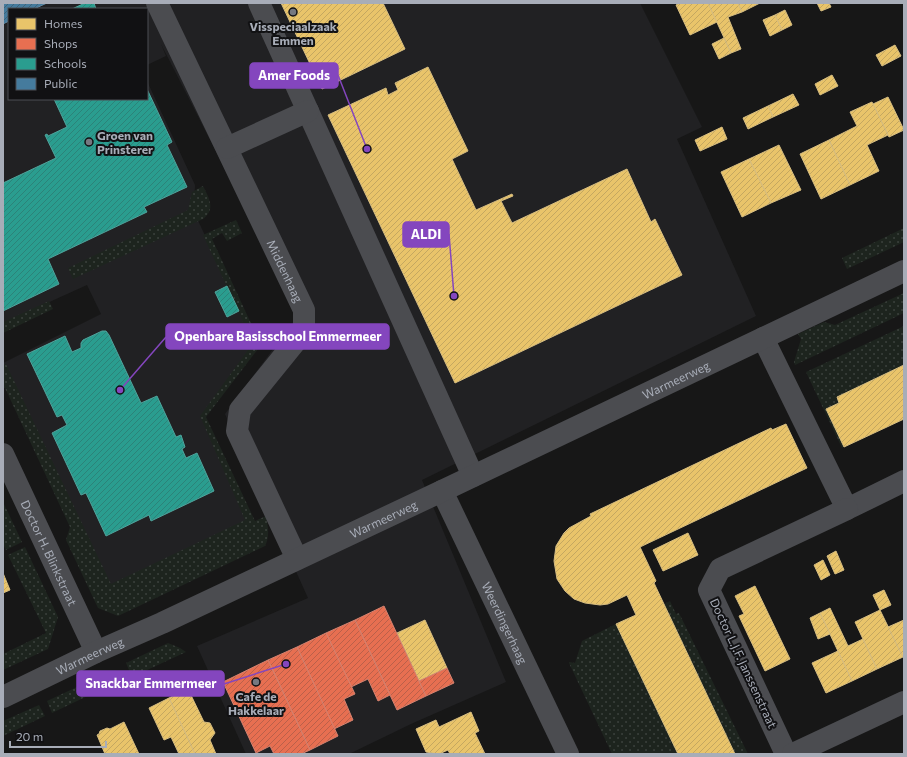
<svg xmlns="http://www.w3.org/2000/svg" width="907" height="757" font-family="Commissioner,sans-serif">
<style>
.built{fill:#212123}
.grass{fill:url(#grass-dots)}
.homes{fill:url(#homes-hatch);stroke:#d6bd81}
.shops{fill:url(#shops-hatch);stroke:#d48270}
.schools{fill:url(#schools-hatch);stroke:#50a29b}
.public{fill:url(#public-hatch);stroke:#638aa5}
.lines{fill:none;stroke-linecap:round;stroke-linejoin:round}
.street{stroke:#4b4c50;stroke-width:22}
.poi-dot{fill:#757880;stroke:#111113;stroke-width:1.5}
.labels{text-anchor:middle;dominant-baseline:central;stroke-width:4;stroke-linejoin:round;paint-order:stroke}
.poi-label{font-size:12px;font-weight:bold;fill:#a8adb8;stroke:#111113}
.street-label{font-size:12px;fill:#a8adb8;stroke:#111113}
.leader{fill:none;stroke:#8446be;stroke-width:1.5}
.callout-dot{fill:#8446be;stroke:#111113;stroke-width:1.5}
.callout{fill:#8446be;stroke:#8446be;stroke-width:1.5}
.callout-label{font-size:13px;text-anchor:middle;font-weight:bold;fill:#fff}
</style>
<defs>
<pattern id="grass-dots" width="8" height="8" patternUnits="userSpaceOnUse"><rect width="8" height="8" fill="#1d241e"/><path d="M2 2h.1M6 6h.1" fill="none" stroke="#3b413d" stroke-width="1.8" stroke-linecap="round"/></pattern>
<pattern id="homes-hatch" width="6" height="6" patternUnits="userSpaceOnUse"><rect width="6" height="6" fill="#e9c46a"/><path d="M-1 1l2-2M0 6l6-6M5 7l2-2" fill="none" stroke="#c4a760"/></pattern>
<pattern id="shops-hatch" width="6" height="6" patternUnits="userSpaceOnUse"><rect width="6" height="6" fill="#e76f51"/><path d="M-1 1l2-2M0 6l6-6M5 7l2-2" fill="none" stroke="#ba604a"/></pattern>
<pattern id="schools-hatch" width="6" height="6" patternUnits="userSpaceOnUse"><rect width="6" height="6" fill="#2a9d8f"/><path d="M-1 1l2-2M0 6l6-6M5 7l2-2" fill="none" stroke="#2c8379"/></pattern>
<pattern id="public-hatch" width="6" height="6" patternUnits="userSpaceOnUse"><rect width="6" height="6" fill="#457b9d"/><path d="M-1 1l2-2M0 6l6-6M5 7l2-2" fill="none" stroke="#3e6279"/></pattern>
</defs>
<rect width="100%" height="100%" fill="#171717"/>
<g class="built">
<polygon points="49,3 640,3 702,127 677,139 756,316 422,480 506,682 411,724 349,754 246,754 197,646 308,598 225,414 299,314 161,44 166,56 147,65 147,9 36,9"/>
<polygon points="9,22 9,99 147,99 147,81 195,185 194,212 257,346 204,417 253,525 110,589 3,363 101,314 87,285 3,323 3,25"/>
</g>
<g class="grass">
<path d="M 203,186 C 209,198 216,209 203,219 L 73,279 L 68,268 L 188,210 L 192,192 Z"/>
<path d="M 236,220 L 242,233 L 227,241 L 222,233 L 212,239 L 261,345 L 206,417 L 255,521 L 266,516 C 268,527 270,536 265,546 L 118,616 L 98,608 L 66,540 L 70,527 L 5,388 L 3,388 L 3,365 L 6,364 L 111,584 L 245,520 L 200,416 L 253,343 L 203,235 Z"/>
<polygon points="904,228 904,242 847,269 842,258"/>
<polygon points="904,293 904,313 795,365 794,362 801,339 798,334 824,322 835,325"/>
<polygon points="49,301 53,309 3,333 3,322"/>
<polygon points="904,326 904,365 837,397 839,403 826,409 844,447 842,448 806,372"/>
<polygon points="3,502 22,542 6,550 3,544"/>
<polygon points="25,547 58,617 48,649 3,670 3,654 46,633 8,555"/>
<polygon points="670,601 676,614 679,613 748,754 735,754 664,604"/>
<polygon points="616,624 678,754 612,754 569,663 569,662 575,663 582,641"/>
<polygon points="168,643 180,648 186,652 132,677 126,663"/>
<polygon points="94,679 100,690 52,713 47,701"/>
<polygon points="39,705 45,716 3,736 3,721"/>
</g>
<g class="homes">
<polygon points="281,3 383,3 405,49 322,89"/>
<polygon points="680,3 708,3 717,22 690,35 676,5"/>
<polygon points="708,3 738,3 742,12 728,17 741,49 731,53"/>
<polygon points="738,3 760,3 742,12"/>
<polygon points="817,3 829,3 831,7 821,11"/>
<polygon points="785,10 792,25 782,30 775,15"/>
<polygon points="775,15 782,30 770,36 763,20"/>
<polygon points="724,38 731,53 719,59 712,44"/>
<polygon points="895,45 901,56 882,66 876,55"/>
<polygon points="428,67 468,151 452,159 476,210 512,194 513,196 501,201 512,223 627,169 651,222 655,219 682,275 455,383 328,115 386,88 388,95 398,90 395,83"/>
<polygon points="832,75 838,86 820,95 815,84"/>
<polygon points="793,94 799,105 773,117 768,106"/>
<polygon points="888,97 904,130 889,137 873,104"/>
<polygon points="872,102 888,135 867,145 879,171 850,185 829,140 857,126 850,112"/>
<polygon points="768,106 773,117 748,129 743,118"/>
<polygon points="722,127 727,139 700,151 695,140"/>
<polygon points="829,140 850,185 821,199 800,154"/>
<polygon points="779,145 801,190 771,203 749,159"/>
<polygon points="749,159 771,203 742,217 721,172"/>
<polygon points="904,365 904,419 844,447 826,409 839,403 837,397"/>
<polygon points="786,424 807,468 640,547 656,581 654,583 735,754 678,754 616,624 636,615 627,595 608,604 600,605 585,603 574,599 565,591 557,579 554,561 556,546 564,533 569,528 591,516 590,514 771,428 772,430"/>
<polygon points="688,533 698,555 663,571 653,550"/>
<polygon points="836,551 844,570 835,574 827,556"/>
<polygon points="823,560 830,575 821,580 814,565"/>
<polygon points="3,573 10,590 3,593"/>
<polygon points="755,586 790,659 765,671 739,616 744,614 735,596"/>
<polygon points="884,590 891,605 880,610 873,595"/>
<polygon points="830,608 848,646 863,639 877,669 852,681 820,613"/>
<polygon points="880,610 903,657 877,669 855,622"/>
<polygon points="820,613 830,634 818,639 810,618"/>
<polygon points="425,620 447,668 419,681 397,633"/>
<polygon points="904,620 904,657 903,657 888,627"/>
<polygon points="838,651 852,681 826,693 812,663"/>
<polygon points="188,689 204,722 210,723 215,733 210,740 216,754 195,754 169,698"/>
<polygon points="169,698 195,754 179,754 171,737 164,740 149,708"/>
<polygon points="471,712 479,731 475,733 485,754 450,754 448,750 439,754 426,752 416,729 436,720 439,727"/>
<polygon points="124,722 139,754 105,754 97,735 99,734 100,731 107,728 110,729"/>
</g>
<g class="shops">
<polygon points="384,606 426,696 397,710 355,620"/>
<polygon points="355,620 390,695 378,701 368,679 351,687 326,633"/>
<polygon points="326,633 355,694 344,699 353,720 334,729 297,647"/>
<polygon points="297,647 338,736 310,750 268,660"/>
<polygon points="268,660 310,750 301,754 274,754 270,746 256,753 223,682"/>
<polygon points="447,668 454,683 426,696 419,681"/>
</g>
<g class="schools">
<polygon points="85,3 94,3 96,9 72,9"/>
<polygon points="147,89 172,142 167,145 187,187 144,207 147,212 48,259 59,284 3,311 3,183 56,158 45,135 47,134 48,136 67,127 54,99 147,99"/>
<polygon points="227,286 239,311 227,317 215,292"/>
<polygon points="102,331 106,331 109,335 141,403 157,396 176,437 181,435 185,447 182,449 186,458 197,453 214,491 151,521 149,515 106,536 86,493 81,495 52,433 67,425 62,415 57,417 27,354 65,336 72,352 81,348 81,343 83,340"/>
</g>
<polygon class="public" points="3,3 47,3 34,9 9,9 9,21 3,24"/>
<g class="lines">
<g class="street">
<path id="s1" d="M 157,3 L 304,310 L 304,331 L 240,410 L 237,431 L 297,559"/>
<polyline points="259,3 473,476"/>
<polyline points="227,148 308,111"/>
<polyline points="763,338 847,509 904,481"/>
<path id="s2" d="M 3,454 L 96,652"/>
<path id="s3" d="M 442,491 L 568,754"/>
<path id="s4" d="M 3,697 L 96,652 L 162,623 L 442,491 L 904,271"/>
<polyline points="786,754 709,590 720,569 847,509"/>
<polyline points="793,754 904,702"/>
</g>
</g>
<g class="poi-dot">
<circle cx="293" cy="12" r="4"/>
<circle cx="89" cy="142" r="4"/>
<circle cx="256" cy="682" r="4"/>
</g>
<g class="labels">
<g class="poi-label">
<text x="293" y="26">Visspeciaalzaak<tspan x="293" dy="14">Emmen</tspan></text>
<text x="97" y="135" text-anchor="start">Groen van<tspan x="97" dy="14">Prinsterer</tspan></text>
<text x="256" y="696">Cafe de<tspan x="256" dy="14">Hakkelaar</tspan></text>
</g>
<g class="street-label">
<text stroke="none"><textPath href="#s1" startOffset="297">Middenhaag</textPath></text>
<text stroke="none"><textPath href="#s4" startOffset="744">Warmeerweg</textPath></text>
<text stroke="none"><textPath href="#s4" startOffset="420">Warmeerweg</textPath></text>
<text stroke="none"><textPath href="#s2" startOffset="109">Doctor H. Blinkstraat</textPath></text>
<text stroke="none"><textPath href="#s3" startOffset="146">Weerdingerhaag</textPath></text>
<text stroke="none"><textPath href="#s4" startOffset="96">Warmeerweg</textPath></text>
<text transform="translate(744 663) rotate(65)">Doctor L.J.F. Janssenstraat</text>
</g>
</g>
<path class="leader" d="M367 149L338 75M454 296L449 234M120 390L166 337M286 664L224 684"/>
<g class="callout-dot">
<circle cx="367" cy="149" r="4"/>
<circle cx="454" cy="296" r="4"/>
<circle cx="120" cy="390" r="4"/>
<circle cx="286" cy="664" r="4"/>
</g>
<g class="callout">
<rect x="250" y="63" width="88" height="25" rx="4"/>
<rect x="403" y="222" width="46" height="25" rx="4"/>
<rect x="166" y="324" width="223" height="25" rx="4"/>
<rect x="77" y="671" width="147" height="25" rx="4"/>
</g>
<g class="callout-label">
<text x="294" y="80">Amer Foods</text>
<text x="426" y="239">ALDI</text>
<text x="278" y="341">Openbare Basisschool Emmermeer</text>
<text x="151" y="688">Snackbar Emmermeer</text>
</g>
<rect width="907" height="757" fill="none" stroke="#a8adb8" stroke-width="8"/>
<rect x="8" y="8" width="140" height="92" fill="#111113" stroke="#4d4f55"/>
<rect x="16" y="18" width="20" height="12" fill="#e9c46a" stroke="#4d4f55"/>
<text x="44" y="28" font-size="12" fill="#a8adb8">Homes</text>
<rect x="16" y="38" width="20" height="12" fill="#e76f51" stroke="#4d4f55"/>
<text x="44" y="48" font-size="12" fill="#a8adb8">Shops</text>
<rect x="16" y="58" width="20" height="12" fill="#2a9d8f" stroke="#4d4f55"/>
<text x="44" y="68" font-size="12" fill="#a8adb8">Schools</text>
<rect x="16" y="78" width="20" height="12" fill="#457b9d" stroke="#4d4f55"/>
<text x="44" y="88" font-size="12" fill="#a8adb8">Public</text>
<path d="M10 741v6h96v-6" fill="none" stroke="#a8adb8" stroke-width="2"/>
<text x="16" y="741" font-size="12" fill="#a8adb8" stroke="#111113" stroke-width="3" paint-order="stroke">20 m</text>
</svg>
